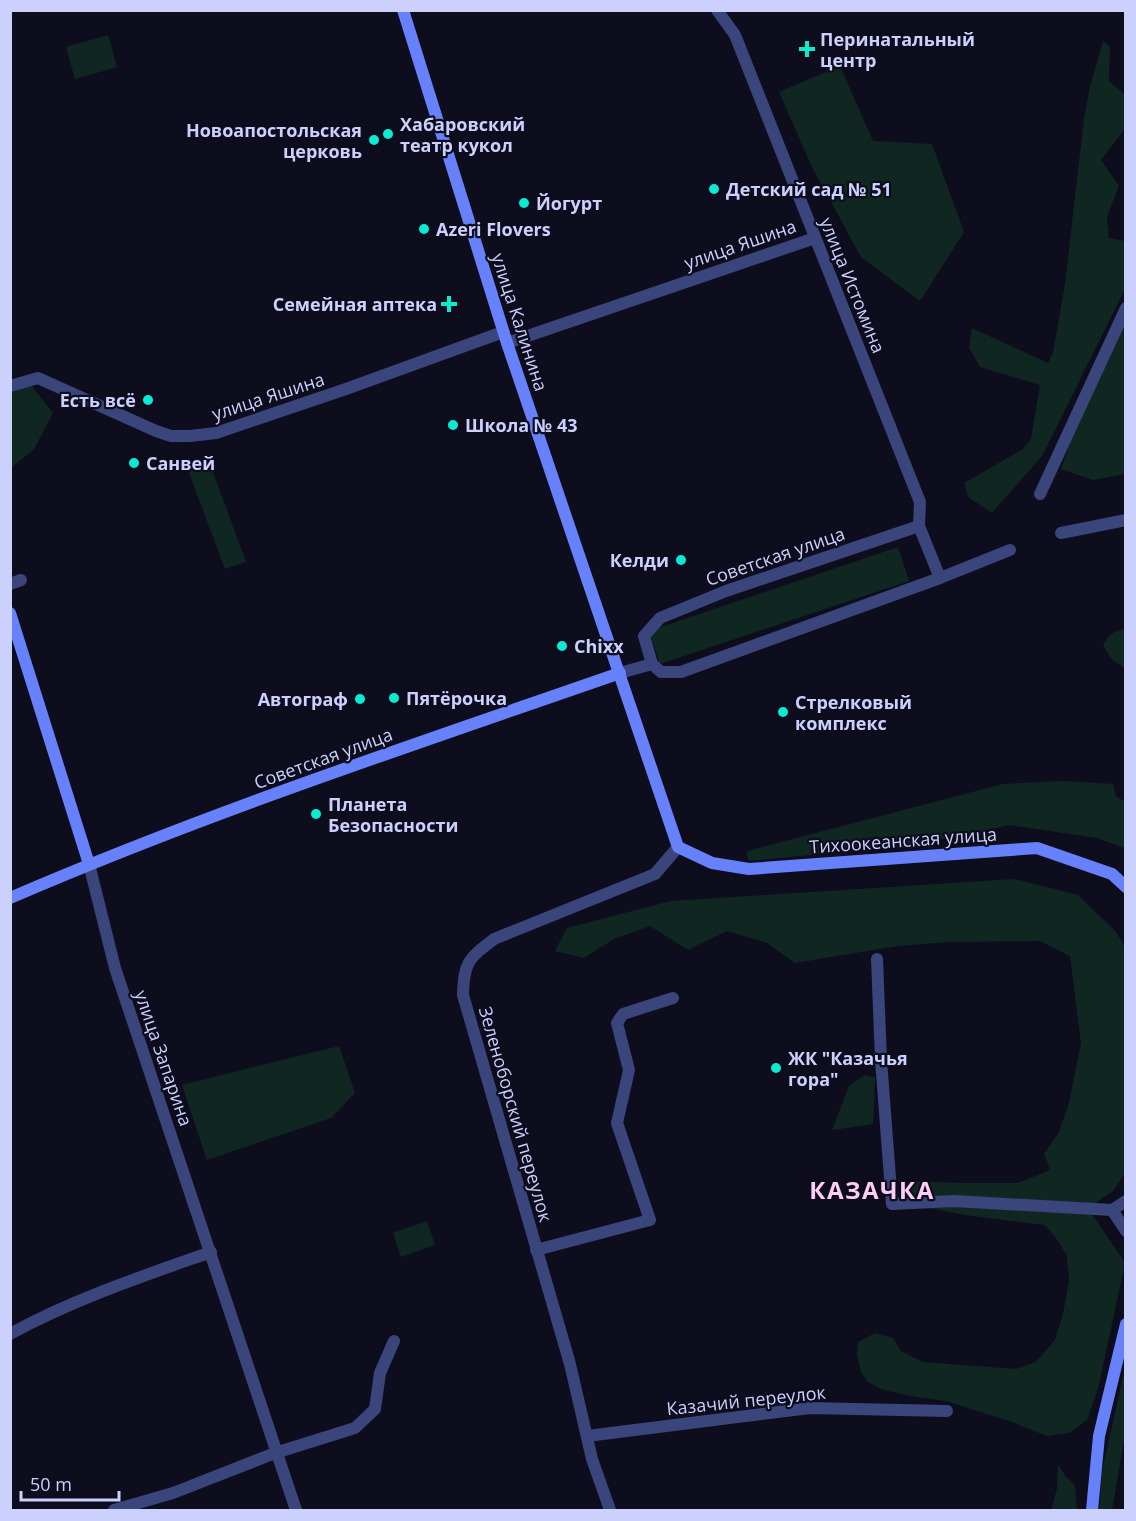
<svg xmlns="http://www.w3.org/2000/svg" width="1136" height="1521" font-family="'Open Sans',sans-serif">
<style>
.green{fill:#102721}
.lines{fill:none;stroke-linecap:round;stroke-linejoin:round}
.street{stroke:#39457b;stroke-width:12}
.secondary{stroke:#6681f9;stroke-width:12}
.poi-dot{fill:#09ecd2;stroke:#0d0d1e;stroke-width:2}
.labels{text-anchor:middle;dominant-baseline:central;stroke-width:4.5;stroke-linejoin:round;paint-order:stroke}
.poi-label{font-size:18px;font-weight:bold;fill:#cbd0fd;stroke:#0d0d1e;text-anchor:start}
.street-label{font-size:18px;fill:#cbd0fd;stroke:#0d0d1e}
.district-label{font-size:24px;font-weight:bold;letter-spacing:1.5px;fill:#fdcdf6;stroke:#0d0d1e}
</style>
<rect width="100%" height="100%" fill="#0d0d1e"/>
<g class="green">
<polygon points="108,35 117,67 75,79 66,47"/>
<polygon points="1103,41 1110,47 1109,81 1125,95 1125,129 1101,160 1119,186 1107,216 1109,238 1125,241 1125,289 1042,456 992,513 968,497 964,483 1023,449 1031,439 1040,385 980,367 969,348 972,328 1048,363 1053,353 1065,284 1084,119 1090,86"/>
<polygon points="840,66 873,141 932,144 964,232 920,301 861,257 811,165 779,92"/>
<polygon points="1125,321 1125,474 1093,480 1061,469 1070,443"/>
<polygon points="30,384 53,413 34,449 11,468 11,390"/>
<polygon points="201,460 210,464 246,562 225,569 188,470 192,463"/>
<polygon points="898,547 909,581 660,664 649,631"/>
<path d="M 1125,629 L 1126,629 L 1125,668 L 1112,660 L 1103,645 C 1108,634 1114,631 1125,629 Z"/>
<polygon points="1063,781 1113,784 1116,797 1125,801 1125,848 1097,838 1010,825 912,845 748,861 747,851 1003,784"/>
<polygon points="1014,879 1078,895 1116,932 1126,948 1125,1173 1113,1191 1088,1208 1125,1263 1098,1389 1087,1420 1069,1433 1047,1436 1009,1421 946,1401 910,1396 881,1389 868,1382 861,1372 857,1355 858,1342 875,1333 893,1338 901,1351 923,1362 1016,1369 1036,1362 1055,1340 1063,1314 1069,1280 1067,1256 1056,1238 1045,1225 965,1215 913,1205 897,1192 911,1181 960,1183 1018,1183 1050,1170 1044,1154 1059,1132 1069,1103 1081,1043 1070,956 1040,941 948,942 898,946 795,963 767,943 727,931 688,950 650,926 614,939 584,958 555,951 567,928 671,901"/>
<polygon points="339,1046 355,1093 331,1118 207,1160 182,1085"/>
<polygon points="865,1075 875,1077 873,1124 832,1130 849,1086"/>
<polygon points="427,1221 435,1245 401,1257 393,1233"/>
<polygon points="1125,1368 1125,1435 1112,1510 1099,1510 1102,1471"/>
<polygon points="1058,1464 1066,1477 1075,1485 1077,1510 1051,1510 1057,1489"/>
</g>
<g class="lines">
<g class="street">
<polyline points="717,10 735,35 920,502 919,526 940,578"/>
<polyline points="507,343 815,238"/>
<polyline points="10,386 38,378 156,431 171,436 190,436 216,433 346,389 503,332"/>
<polyline points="1040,494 1126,308"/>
<polyline points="919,526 726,591 660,618 644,636 652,664 661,672 681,672 940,578 1010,550"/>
<polyline points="1061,533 1126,520"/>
<polyline points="10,584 21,580"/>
<polyline points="620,673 652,664"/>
<polyline points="89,864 115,968 296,1510"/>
<polyline points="877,959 881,1060 892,1204 954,1201 1112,1210 1126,1201"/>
<polyline points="1112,1210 1126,1231"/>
<polyline points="536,1250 650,1220 617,1123 629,1070 617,1023 623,1014 673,998"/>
<path d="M 10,1334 C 74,1299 143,1276 211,1252"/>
<polyline points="587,1436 810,1408 947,1411"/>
<polyline points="114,1510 173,1493 275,1453 355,1428 375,1409 380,1373 394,1341"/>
<path d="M 610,1510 L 592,1459 L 570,1364 L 463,995 C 464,962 468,959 494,939 L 655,874 L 678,847"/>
</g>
<g class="secondary">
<polyline points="403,10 507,343 678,847 712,863 749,869 1037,848 1112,874 1126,887"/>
<polyline points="10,613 89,864"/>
<path d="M 10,898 C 209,812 416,744 620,673"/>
<polyline points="1092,1510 1099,1436 1126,1324"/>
</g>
</g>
<g class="poi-dot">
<path d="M804 40h6v6h6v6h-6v6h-6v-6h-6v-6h6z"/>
<circle cx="388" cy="134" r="6"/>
<circle cx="374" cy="140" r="6"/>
<circle cx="714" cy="189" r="6"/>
<circle cx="524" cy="203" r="6"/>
<circle cx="424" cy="229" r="6"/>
<path d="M446 295h6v6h6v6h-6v6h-6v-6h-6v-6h6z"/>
<circle cx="148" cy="400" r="6"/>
<circle cx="453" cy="425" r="6"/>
<circle cx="134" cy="463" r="6"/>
<circle cx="681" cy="560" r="6"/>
<circle cx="562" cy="646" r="6"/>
<circle cx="394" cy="698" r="6"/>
<circle cx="360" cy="699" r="6"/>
<circle cx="783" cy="712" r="6"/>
<circle cx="316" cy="814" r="6"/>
<circle cx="776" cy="1068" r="6"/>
</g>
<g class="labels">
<g class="poi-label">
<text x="820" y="39">Перинатальный<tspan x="820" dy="21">центр</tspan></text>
<text x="400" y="124">Хабаровский<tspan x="400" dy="21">театр кукол</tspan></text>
<text x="362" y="130" text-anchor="end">Новоапостольская<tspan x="362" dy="21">церковь</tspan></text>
<text x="726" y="189">Детский сад № 51</text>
<text x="536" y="203">Йогурт</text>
<text x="436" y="229">Azeri Flovers</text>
<text x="437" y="304" text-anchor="end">Семейная аптека</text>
<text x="136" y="400" text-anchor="end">Есть всё</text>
<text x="465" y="425">Школа № 43</text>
<text x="146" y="463">Санвей</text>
<text x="669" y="560" text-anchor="end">Келди</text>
<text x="574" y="646">Chixx</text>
<text x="406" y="698">Пятёрочка</text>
<text x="348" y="699" text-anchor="end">Автограф</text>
<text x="795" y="702">Стрелковый<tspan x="795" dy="21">комплекс</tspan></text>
<text x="328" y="804">Планета<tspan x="328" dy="21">Безопасности</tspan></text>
<text x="788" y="1058">ЖК "Казачья<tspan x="788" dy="21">гора"</tspan></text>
</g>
<g class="street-label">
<text transform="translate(740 244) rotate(-19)">улица Яшина</text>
<text transform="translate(853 285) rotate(68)">улица Истомина</text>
<text transform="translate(520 322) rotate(72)">улица Калинина</text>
<text transform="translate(268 396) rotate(-18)">улица Яшина</text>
<text transform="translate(775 556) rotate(-19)">Советская улица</text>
<text transform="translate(323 758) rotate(-20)">Советская улица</text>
<text transform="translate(903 840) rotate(-4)">Тихоокеанская улица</text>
<text transform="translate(164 1058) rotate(71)">улица Запарина</text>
<text transform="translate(516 1114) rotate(74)">Зеленоборский переулок</text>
<text transform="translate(746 1400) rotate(-6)">Казачий переулок</text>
</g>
<g class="district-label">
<text x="872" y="1189">КАЗАЧКА</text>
</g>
</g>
<rect width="1136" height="1521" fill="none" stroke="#cbd0fd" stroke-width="24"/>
<path d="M21 1491v9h98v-9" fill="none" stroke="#cbd0fd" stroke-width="3"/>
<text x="30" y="1491" font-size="18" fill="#cbd0fd" stroke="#0d0d1e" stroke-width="4.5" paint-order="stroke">50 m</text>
</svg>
